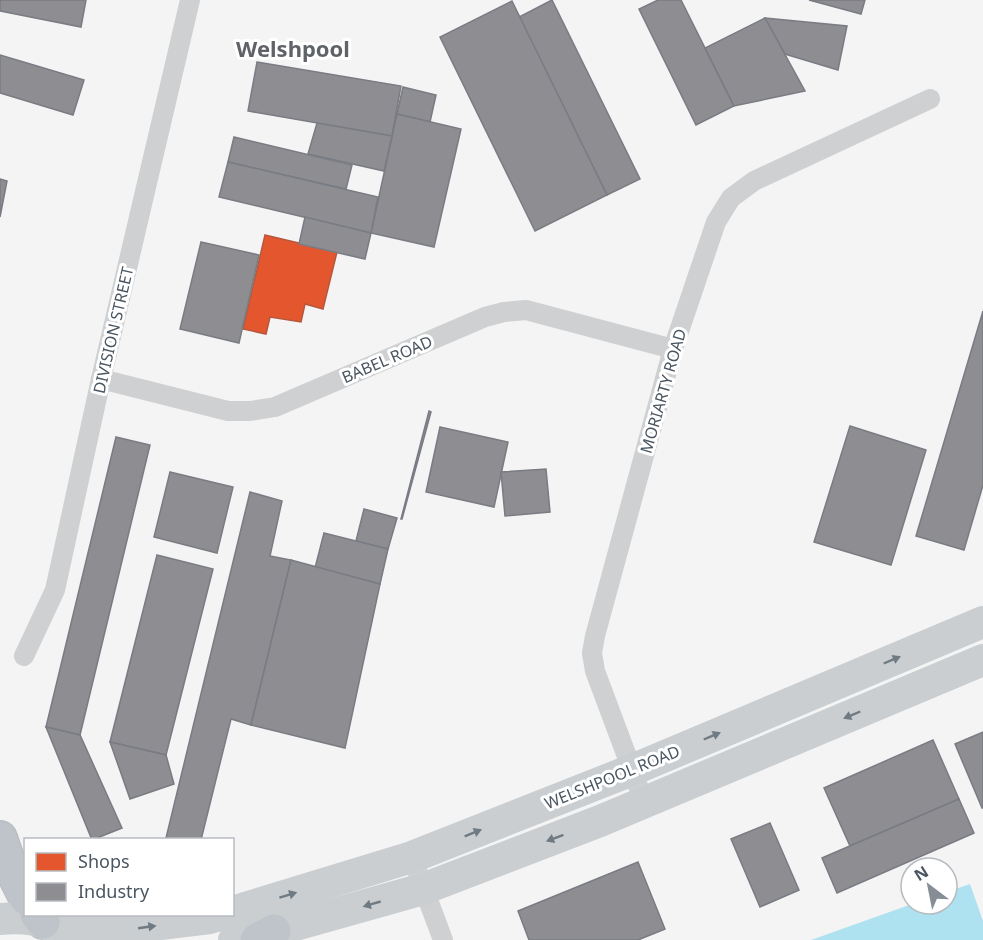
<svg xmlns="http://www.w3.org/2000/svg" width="983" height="940" font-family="'Noto Sans',sans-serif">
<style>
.water{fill:#aee2f0}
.shops{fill:#e4572e;stroke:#b6573d;stroke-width:1.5}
.industry{fill:#8d8d92;stroke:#797c83;stroke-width:1.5}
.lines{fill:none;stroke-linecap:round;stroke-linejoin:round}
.highway-casing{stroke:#b9bec3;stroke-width:36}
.street{stroke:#ced0d2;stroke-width:20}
.primary{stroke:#caced1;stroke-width:32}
.highway{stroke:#bec4c9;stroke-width:33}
.oneway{fill:#707a83}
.labels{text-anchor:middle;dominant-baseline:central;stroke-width:6;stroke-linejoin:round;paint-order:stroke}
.street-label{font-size:16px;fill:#4a5661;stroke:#fff}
.district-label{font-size:22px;font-weight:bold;fill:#5f6368;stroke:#fff}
</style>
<rect width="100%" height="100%" fill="#f4f4f4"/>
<polygon class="water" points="970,884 983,921 983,940 811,940 912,904 947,904 947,892"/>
<polygon class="shops" points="265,235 337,252 323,309 305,304 301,322 270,317 266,334 243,329"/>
<g class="industry">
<polygon points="0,0 86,0 81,27 0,11"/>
<polygon points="552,0 640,179 607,195 519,17"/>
<polygon points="658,0 681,0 734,106 696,125 639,9"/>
<polygon points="809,0 865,0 861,14"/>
<polygon points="512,1 607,195 535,231 440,37"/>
<polygon points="765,18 847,26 838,70 785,54"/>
<polygon points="765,18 805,91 734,106 705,48"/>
<polygon points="0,55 84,80 73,115 0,93"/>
<polygon points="257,62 401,86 392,136 248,111"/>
<polygon points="403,87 436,95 430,122 397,114"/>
<polygon points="397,114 461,129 434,247 371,233"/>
<polygon points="317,123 392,136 384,171 308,154"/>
<polygon points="234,137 352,165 346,189 228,162"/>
<polygon points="228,162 378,197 371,233 219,197"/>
<polygon points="0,179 7,181 0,217"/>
<polygon points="305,217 371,233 365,259 299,244"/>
<polygon points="201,242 259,255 239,343 180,329"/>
<polygon points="983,311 983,485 964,550 916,536"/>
<polygon points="429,411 431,412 402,519 401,519"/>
<polygon points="850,426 926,450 891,565 814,542"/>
<polygon points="440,427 508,442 494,507 426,492"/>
<polygon points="116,437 150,445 80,735 46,727"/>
<polygon points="546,469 550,512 505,516 501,472"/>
<polygon points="170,472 233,487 217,553 154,537"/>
<polygon points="250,492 282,501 270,556 291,560 251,725 231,719 201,840 172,840 166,838"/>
<polygon points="364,509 397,518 388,549 356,541"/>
<polygon points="324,533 388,549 380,584 315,568"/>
<polygon points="157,555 213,569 166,755 110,742"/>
<polygon points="291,560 380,584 345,748 251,725"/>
<polygon points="46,727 80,735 122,828 92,840"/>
<polygon points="983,732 983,808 982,808 955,744"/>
<polygon points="933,740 959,799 850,846 824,788"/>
<polygon points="110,742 166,755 174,784 130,799"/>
<polygon points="959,799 974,833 837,893 822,858"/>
<polygon points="770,823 799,890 760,907 731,839"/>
<polygon points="638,862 665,929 638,940 529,940 518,911"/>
</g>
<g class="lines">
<defs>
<g id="highway">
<polyline points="0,838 9,864 26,898"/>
<polyline points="37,914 43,922"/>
<polyline points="257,940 274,931"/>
</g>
</defs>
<use href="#highway" class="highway-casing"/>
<g class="street">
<polyline points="101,379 228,411 250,411 275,407 485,317 504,312 526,310 673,349"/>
<polyline points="24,656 55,590 101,379 190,0"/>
<polyline points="644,802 595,671 592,653 595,636 673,349 716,222 731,198 754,181 930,99"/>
<polyline points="412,857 443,940"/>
</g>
<g class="primary">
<polyline points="232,912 412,857 632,770 983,622"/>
<path d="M 0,919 C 22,917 43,918 61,933"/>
<polyline points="47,923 96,930 112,930 210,918 223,914"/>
<polyline points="234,940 274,931 423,889 600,821 983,660"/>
</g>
<use href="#highway" class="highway"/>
</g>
<defs><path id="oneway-solid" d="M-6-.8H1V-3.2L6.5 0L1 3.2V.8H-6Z" transform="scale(1.5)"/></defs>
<g class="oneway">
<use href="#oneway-solid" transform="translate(892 660) rotate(-23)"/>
<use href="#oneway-solid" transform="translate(852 715) rotate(157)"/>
<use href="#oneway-solid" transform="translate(712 736) rotate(-23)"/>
<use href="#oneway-solid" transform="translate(473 833) rotate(-22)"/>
<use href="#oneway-solid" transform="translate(555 838) rotate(159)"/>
<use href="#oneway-solid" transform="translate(288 895) rotate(-17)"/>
<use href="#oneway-solid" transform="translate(372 904) rotate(164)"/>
<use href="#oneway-solid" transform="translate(147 927) rotate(-8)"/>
</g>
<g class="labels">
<g class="street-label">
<text transform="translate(113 330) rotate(-77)">DIVISION STREET</text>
<text transform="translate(387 359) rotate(-23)">BABEL ROAD</text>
<text transform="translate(663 391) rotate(-74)">MORIARTY ROAD</text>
<text transform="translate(612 777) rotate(-22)">WELSHPOOL ROAD</text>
</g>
<g class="district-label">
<text x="293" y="48">Welshpool</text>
</g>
</g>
<rect x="24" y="838" width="210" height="78" fill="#ffffff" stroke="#b7bbc0" stroke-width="1.5"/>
<rect x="36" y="853" width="30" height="18" fill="#e4572e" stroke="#b7bbc0" stroke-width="1.5"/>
<text x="78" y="868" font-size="18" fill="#4a5661">Shops</text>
<rect x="36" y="883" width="30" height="18" fill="#8d8d92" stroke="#b7bbc0" stroke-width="1.5"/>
<text x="78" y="898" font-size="18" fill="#4a5661">Industry</text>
<g transform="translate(929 886) rotate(328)"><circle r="28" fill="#ffffff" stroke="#b7bbc0" stroke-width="1.5"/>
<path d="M0-4.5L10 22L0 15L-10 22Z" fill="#868d94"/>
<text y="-9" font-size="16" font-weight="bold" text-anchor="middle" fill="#4a5661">N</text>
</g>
</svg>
